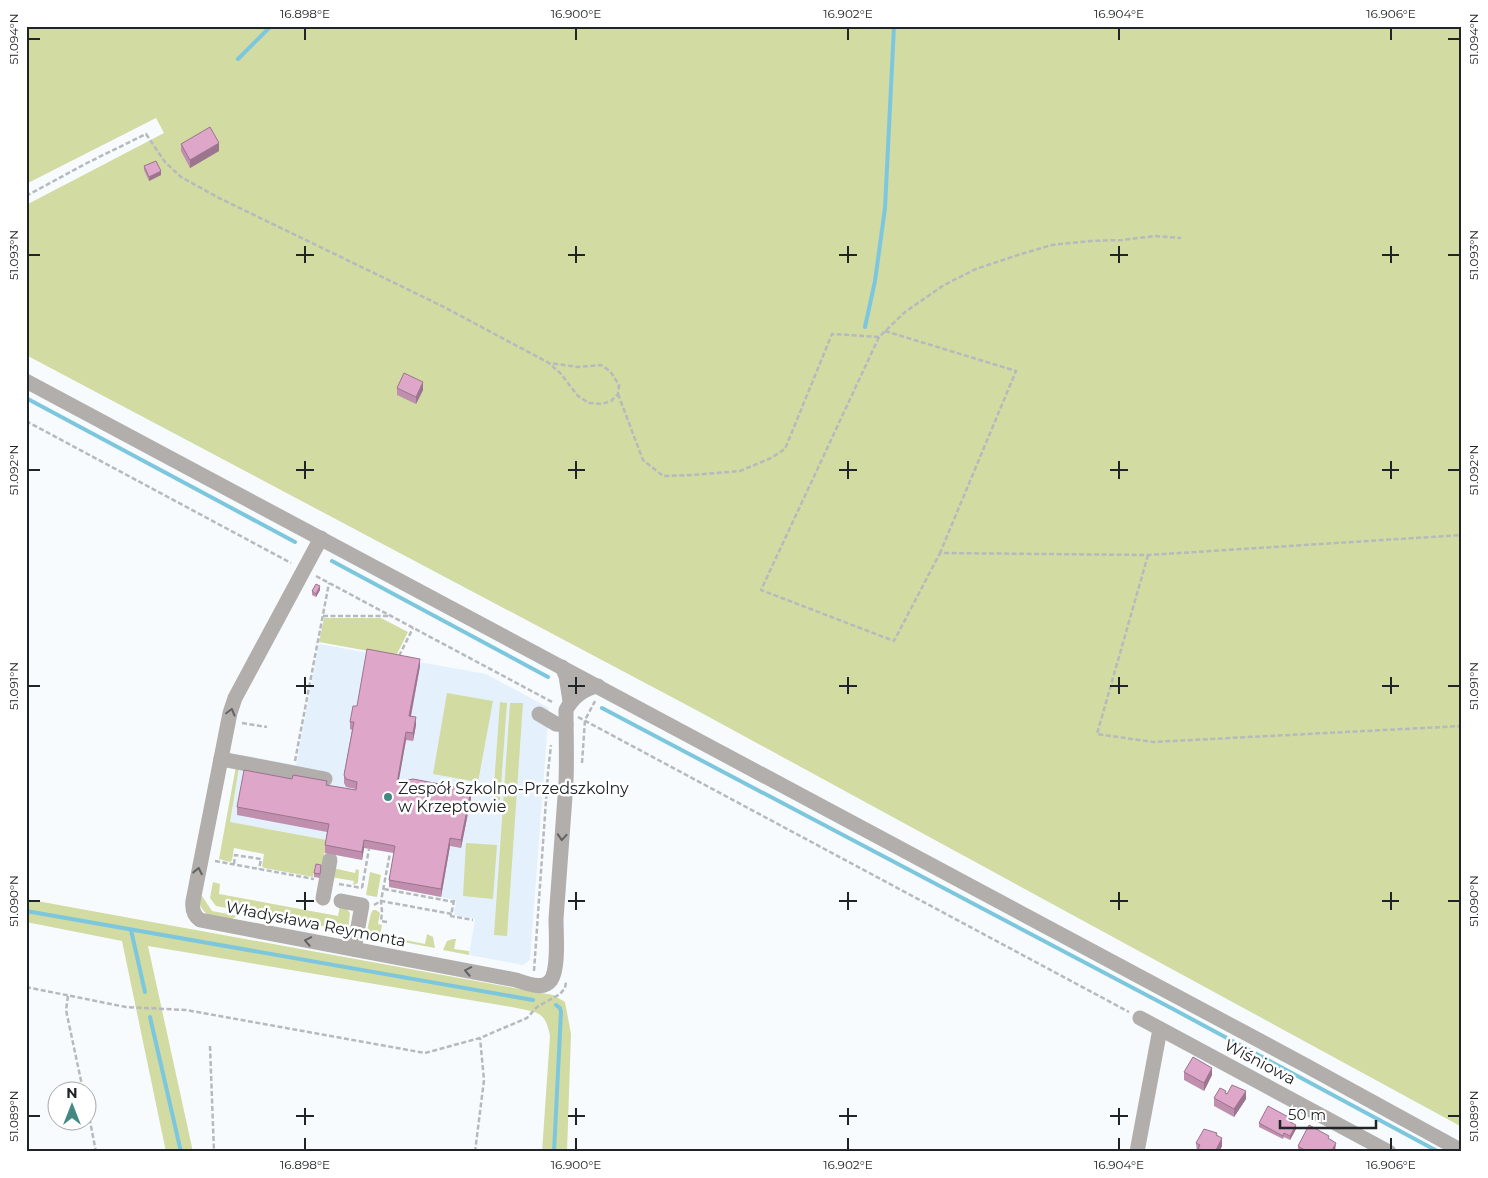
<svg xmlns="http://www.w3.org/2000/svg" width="1488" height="1178" font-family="Montserrat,sans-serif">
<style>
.built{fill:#e4f1fc}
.green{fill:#d1dba2}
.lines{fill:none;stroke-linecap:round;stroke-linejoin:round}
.stream{stroke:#7cc7de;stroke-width:4}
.path{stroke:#b6babd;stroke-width:2.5;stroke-dasharray:5 2.5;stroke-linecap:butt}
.minor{stroke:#b1aeac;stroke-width:15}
.wall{fill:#bf8fad}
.shaded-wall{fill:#9b748d}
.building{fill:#dea6c9;stroke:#9b748d}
.oneway{stroke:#626262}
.ticks{fill:none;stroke:#212426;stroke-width:2}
.poi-dot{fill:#428984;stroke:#fff;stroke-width:2}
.labels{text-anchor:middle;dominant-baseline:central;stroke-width:5;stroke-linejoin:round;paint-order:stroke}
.poi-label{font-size:16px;fill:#212426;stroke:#fff;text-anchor:start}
.street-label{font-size:16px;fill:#212426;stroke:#fff}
.neatline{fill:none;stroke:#212426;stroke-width:2}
.ticks-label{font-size:12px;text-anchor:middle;fill:#212426}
</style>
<rect width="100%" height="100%" fill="#f7fbfe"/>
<polygon class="built" points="319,644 486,674 549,708 530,960 523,965 469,955 475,919 454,915 456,900 389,887 395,854 364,848 362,860 325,853 327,840 229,822 241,755 296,765"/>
<g class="green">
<polygon points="26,26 1462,26 1462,1127 698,711 26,355 26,205 164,133 156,118 26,184"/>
<polygon points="324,618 381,618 408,632 396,656 319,642"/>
<polygon points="447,693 493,701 478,782 433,774"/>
<polygon points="500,702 507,703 500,800 493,799"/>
<polygon points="510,703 523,703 507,936 494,935"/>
<polygon points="236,766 239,767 230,822 327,840 322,868 315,867 313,877 264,868 262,866 264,854 234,848 232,860 230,862 219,859"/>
<polygon points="466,843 497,845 493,899 463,896"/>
<polygon points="333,868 355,873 356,869 359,870 358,883 353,885 354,881 331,877"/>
<polygon points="370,872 381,875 377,897 366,895"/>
<polygon points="213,882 220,884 219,894 338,916 340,906 347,909 350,913 348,931 216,906 210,898"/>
<path d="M 198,896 L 202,896 L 212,911 L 239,916 C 235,917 230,920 227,920 C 211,921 199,911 198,896 Z"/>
<path d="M 26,899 L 553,995 L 565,1002 L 571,1034 L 567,1152 L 542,1152 L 550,1036 C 545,1009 536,1013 512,1007 L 148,946 L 193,1152 L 166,1152 L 122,941 L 26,922 Z"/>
<polygon points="373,910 376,910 380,913 378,924 382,925 380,935 425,944 427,934 433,937 435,948 366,935 371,913"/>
<polygon points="453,939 456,939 454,949 469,951 469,955 443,950 447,941"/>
</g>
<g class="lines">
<g class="stream">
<polyline points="238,59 271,26"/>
<polyline points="865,327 875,281 885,208 894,26"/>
<polyline points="26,398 295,542"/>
<polyline points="332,561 548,677"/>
<polyline points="602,708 1173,1009 1439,1152"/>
<polyline points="26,911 533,1000"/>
<polyline points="131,930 145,992"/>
<polyline points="150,1017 181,1152"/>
<polyline points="554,1152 561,1012 560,1008 556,1005"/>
</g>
<g class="path">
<polyline points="26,196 87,163 146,134 165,162 181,177 219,198 442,306 549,363 578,367 601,365 610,371 619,385 618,394 611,401 602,404 589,403 578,396 561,374 549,363"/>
<polyline points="885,331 1016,371 940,553"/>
<polyline points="879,337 761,590 894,641 940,553 1148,555 1462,535"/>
<polyline points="618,394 643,460 663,476 692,475 740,471 771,458 785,449 832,334 879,337 905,312 944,285 976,269 1021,254 1052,245 1090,241 1122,240 1155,236 1181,238"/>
<polyline points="26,421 291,563"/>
<polyline points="1148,555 1097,734 1153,742 1462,726"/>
<polyline points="316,576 554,703"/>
<polyline points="323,616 389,616"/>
<polyline points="399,656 413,628"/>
<polyline points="578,717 1129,1012"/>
<polyline points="242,723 267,727"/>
<polyline points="295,761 329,583"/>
<polyline points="582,763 585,720 595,701"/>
<polyline points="215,861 314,879"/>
<polyline points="234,864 235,855 261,859 259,869"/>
<polyline points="339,884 362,888"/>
<polyline points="362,888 369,849"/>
<polyline points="384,889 454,902"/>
<polyline points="454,900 451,916 473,920"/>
<polyline points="374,905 381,901 452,914"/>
<polyline points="387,922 381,921 382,912 381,901 390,853"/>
<polyline points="534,971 548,772 551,745"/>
<polyline points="26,987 126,1007 186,1010 425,1053 480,1038 527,1018 537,1007 560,994 565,988 566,982"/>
<polyline points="68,996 66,1010 83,1090"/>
<polyline points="210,1046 214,1152"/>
<polyline points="88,1111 96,1152"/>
<polyline points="475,1152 484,1080 480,1038"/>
</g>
<g class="minor">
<polyline points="26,381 1305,1065 1462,1151"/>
<path d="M 321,538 L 235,698 L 230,713 L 193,901 C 192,909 193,915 200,920 L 516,980 C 526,983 543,991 551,980 C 559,968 556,934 556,919 C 559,874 563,828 566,782 C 567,758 566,734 566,710 C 573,697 583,689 598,686"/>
<polyline points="562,667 566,676 570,701"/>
<polyline points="539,714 556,724 566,725"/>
<polyline points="221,759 325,779"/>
<polyline points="323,898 330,860"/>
<polyline points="341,901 362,905 354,949"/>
<polyline points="1140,1018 1389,1152"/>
<polyline points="1137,1152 1160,1029"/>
</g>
</g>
<g class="wall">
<polygon points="181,144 219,151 190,168 181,151"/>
<polygon points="144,166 161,175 149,181 144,170"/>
<polygon points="397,388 423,390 416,404 397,395"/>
<polygon points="320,590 316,597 312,595 312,591"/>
<polygon points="420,666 411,717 416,725 413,741 406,740 398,783 471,798 461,848 450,846 441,897 389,887 389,880 394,853 364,848 362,860 325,853 325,845 327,832 237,815 237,807 327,785 356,790 356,789 346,787 344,783 344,775 352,730 350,729 350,722 357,706"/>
<polygon points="321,869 320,878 314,877 314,873"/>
<polygon points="1184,1072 1212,1075 1204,1091 1184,1080"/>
<polygon points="1226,1093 1246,1099 1234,1117 1214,1106 1214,1098"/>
<polygon points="1292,1122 1296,1129 1290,1140 1284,1137 1283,1139 1259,1127 1259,1123"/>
<polygon points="1217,1135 1222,1146 1219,1152 1197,1152 1196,1143"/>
<polygon points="1329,1139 1336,1151 1335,1152 1298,1152 1298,1146"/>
</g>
<g class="shaded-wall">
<polygon points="219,143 219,151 190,168 190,160"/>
<polygon points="161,171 161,175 149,181 149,177"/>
<polygon points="423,382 423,390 416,404 416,397"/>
<polygon points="320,586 320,590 316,597 316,594"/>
<polygon points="420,659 420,666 409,724 409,716"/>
<polygon points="416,717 416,725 413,741 413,733"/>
<polygon points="406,732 406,740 397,791 397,783"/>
<polygon points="471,790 471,798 461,848 461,840"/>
<polygon points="450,838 450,846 441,897 441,889"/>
<polygon points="364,840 364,848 362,860 362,852"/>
<polygon points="1212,1068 1212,1075 1204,1091 1204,1083"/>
<polygon points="1246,1091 1246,1099 1234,1117 1234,1109"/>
<polygon points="1296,1125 1296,1129 1290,1140 1290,1136"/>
<polygon points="1222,1138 1222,1146 1219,1152 1215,1152"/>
<polygon points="1336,1143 1335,1152 1331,1152"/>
</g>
<g class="building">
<polygon points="210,127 219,143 190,160 181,144"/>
<polygon points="156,161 161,171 149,177 144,166"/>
<polygon points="404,373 423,382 416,397 397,388"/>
<polygon points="316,584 320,586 316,594 312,591"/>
<polygon points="367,649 420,659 409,716 416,717 413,733 406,732 397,783 407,785 408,780 413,779 471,790 461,840 450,838 441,889 389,880 395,846 364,840 362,852 325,845 329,824 237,807 244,770 292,779 293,775 327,781 326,785 356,790 357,782 346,779 344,775 354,722 350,722 353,706 357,706"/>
<polygon points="316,864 321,865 320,874 314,873"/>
<polygon points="1193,1057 1212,1068 1204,1083 1184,1072"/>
<polygon points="1232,1085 1246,1091 1234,1109 1214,1098 1220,1088 1226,1091 1225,1093 1227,1094"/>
<polygon points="1268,1106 1292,1119 1290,1122 1296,1125 1290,1136 1284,1133 1283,1136 1259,1123"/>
<polygon points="1309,1125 1329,1136 1328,1138 1336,1143 1331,1152 1308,1152 1298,1146"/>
<polygon points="1204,1129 1217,1133 1216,1135 1222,1138 1215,1152 1212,1151 1211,1152 1197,1152 1200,1145 1196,1143"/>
</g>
<defs><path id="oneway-chevron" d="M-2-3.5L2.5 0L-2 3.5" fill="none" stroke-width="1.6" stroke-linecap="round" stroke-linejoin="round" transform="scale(1.25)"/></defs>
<g class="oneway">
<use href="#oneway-chevron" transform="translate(231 712) rotate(-75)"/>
<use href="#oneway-chevron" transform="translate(562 837) rotate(94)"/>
<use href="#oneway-chevron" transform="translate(198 871) rotate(-79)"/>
<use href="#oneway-chevron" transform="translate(308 941) rotate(-169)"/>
<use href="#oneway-chevron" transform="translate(468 971) rotate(-169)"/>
</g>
<path class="ticks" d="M 305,28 L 305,40M 576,28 L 576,40M 848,28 L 848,40M 1119,28 L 1119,40M 1391,28 L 1391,40M 28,39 L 40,39M 1448,39 L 1460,39M 305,246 L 305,263M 576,246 L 576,263M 848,246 L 848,263M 1119,246 L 1119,263M 1391,246 L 1391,263M 28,255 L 40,255M 296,255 L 314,255M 568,255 L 585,255M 839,255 L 857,255M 1110,255 L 1128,255M 1382,255 L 1399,255M 1448,255 L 1460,255M 305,461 L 305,479M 576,461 L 576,479M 848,461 L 848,479M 1119,461 L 1119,479M 1391,461 L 1391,479M 28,470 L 40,470M 296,470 L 314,470M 568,470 L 585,470M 839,470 L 857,470M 1110,470 L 1128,470M 1382,470 L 1399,470M 1448,470 L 1460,470M 305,677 L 305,694M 576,677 L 576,694M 848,677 L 848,694M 1119,677 L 1119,694M 1391,677 L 1391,694M 28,686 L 40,686M 296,686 L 314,686M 568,686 L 585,686M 839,686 L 857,686M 1110,686 L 1128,686M 1382,686 L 1399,686M 1448,686 L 1460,686M 305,892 L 305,910M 576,892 L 576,910M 848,892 L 848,910M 1119,892 L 1119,910M 1391,892 L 1391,910M 28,901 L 40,901M 296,901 L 314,901M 568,901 L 585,901M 839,901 L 857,901M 1110,901 L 1128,901M 1382,901 L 1399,901M 1448,901 L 1460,901M 305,1108 L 305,1125M 576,1108 L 576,1125M 848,1108 L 848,1125M 1119,1108 L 1119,1125M 28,1116 L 40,1116M 296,1116 L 314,1116M 568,1116 L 585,1116M 839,1116 L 857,1116M 1110,1116 L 1128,1116M 1448,1116 L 1460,1116M 305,1138 L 305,1150M 576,1138 L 576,1150M 848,1138 L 848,1150M 1119,1138 L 1119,1150M 1391,1138 L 1391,1150"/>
<circle class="poi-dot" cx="388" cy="797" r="5"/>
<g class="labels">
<g class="poi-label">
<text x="398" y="788">Zespół Szkolno-Przedszkolny<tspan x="398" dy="18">w Krzeptowie</tspan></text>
</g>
<g class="street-label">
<text transform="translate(316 924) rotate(11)">Władysława Reymonta</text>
<text transform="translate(1260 1062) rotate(28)">Wiśniowa</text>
</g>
</g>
<rect width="1488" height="1178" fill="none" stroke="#ffffff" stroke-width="55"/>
<g transform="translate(72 1106)"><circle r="24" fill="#ffffff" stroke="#a6a7a8"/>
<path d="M0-4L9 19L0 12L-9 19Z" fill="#428984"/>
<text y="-8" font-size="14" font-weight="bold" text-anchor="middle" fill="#212426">N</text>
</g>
<path d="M1280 1120v8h96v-8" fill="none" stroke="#212426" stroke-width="2.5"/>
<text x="1288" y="1120" font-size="15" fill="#212426" stroke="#ffffff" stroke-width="4" paint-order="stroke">50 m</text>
<rect x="28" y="28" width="1432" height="1122" class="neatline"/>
<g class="ticks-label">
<text x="305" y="18">16.898°E</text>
<text x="576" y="18">16.900°E</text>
<text x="848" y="18">16.902°E</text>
<text x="1119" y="18">16.904°E</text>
<text x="1391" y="18">16.906°E</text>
<text transform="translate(14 39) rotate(-90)" y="4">51.094°N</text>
<text transform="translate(1474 39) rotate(-90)" y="4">51.094°N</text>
<text transform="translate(14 255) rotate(-90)" y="4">51.093°N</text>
<text transform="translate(1474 255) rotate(-90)" y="4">51.093°N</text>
<text transform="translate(14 470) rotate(-90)" y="4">51.092°N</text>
<text transform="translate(1474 470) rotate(-90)" y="4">51.092°N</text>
<text transform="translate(14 686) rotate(-90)" y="4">51.091°N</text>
<text transform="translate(1474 686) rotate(-90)" y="4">51.091°N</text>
<text transform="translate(14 901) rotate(-90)" y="4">51.090°N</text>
<text transform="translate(1474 901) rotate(-90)" y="4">51.090°N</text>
<text transform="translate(14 1116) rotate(-90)" y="4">51.089°N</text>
<text transform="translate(1474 1116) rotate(-90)" y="4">51.089°N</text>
<text x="305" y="1169">16.898°E</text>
<text x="576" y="1169">16.900°E</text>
<text x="848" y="1169">16.902°E</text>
<text x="1119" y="1169">16.904°E</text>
<text x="1391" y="1169">16.906°E</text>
</g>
</svg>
